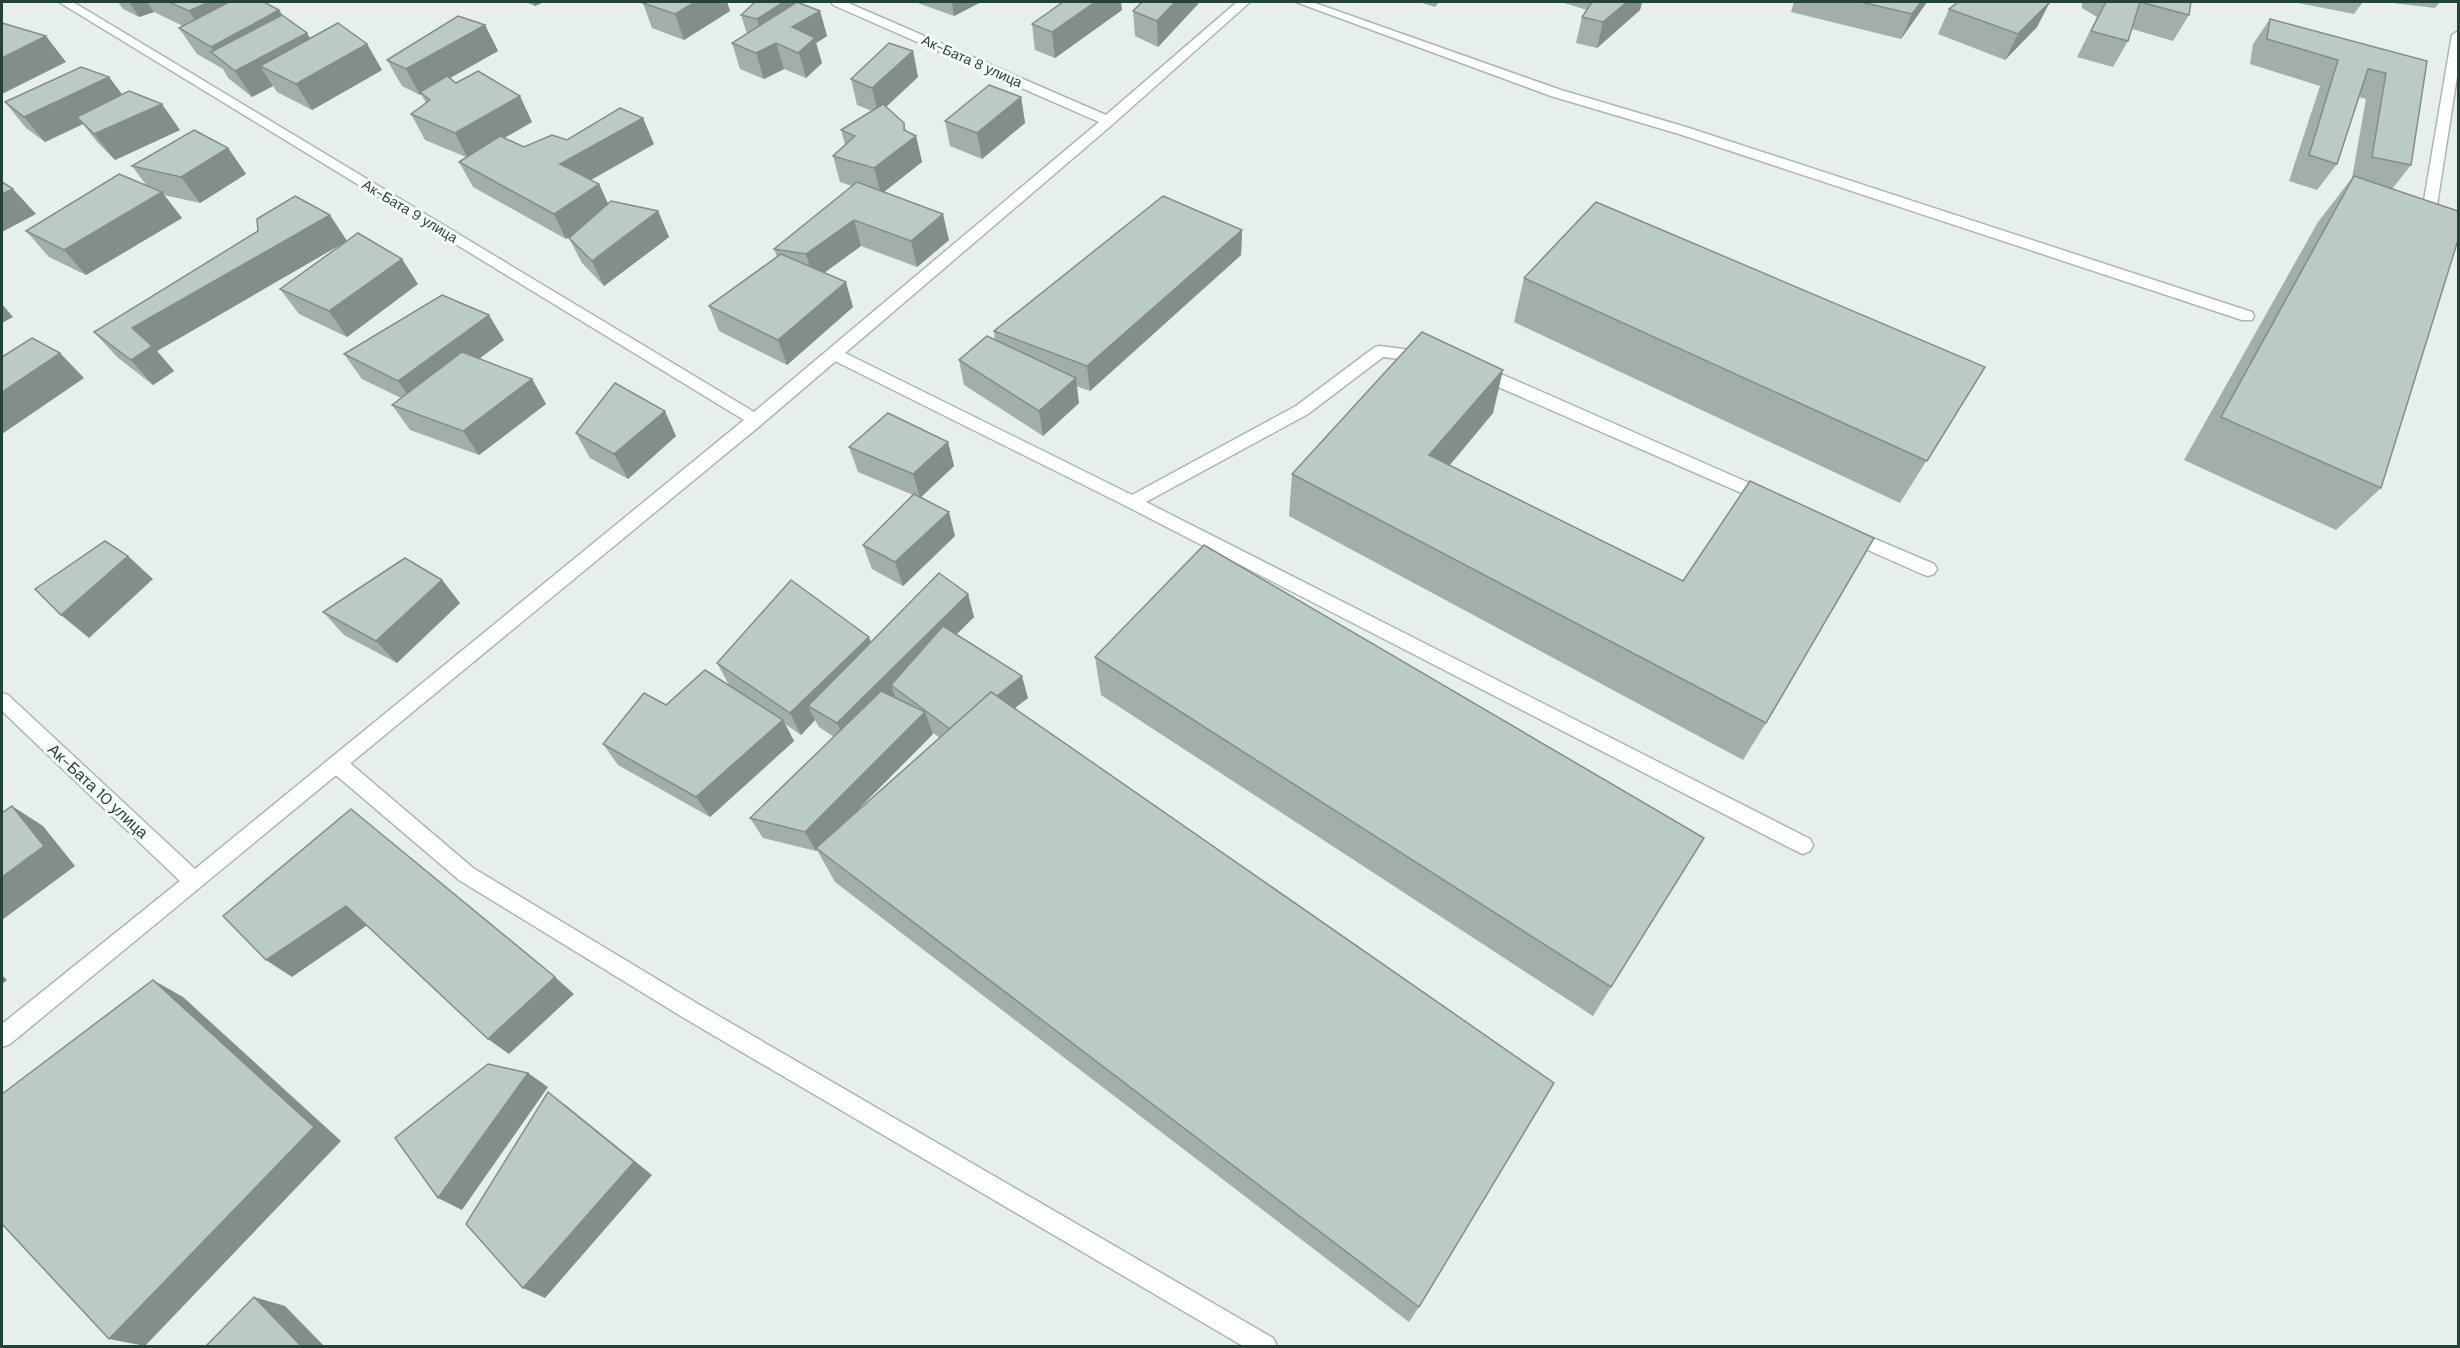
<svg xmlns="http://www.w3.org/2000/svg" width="2460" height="1348" font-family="'DM Sans',sans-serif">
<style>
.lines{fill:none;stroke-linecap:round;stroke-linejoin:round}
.service-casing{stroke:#a8b8b2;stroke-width:3}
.minor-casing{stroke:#a8b8b2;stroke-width:3}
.service{fill:#fff;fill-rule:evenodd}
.minor{fill:#fff;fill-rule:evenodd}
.wall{fill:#a1aea9;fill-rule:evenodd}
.shaded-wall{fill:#838d89}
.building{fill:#bbcac4;stroke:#838d89;stroke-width:1.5}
.labels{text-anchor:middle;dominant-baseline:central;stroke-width:6;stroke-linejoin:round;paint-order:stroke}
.far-street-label{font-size:14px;fill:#24423a;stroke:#f7fbf9}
.street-label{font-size:16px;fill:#24423a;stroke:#f7fbf9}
</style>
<rect width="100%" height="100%" fill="#e6efeb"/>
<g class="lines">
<defs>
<g id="service">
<polygon points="1296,2 1312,2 1561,90 1689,128 2252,312 2254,316 2252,320 2242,320 1679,134 1551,96"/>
<polygon points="1380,346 1426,352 1434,357 1426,362 1383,357 1308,414 1146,502 1810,839 1813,845 1810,851 1803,854 1796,851 1126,506 829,358 826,354 829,350 839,350 1132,495 1296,406 1375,347"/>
<polygon points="1478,367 1501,374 1772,493 1774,497 1772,501 1766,503 1760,501 1473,376 1470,372 1473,368"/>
<polygon points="1849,528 1934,564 1937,569 1934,574 1928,576 1922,574 1843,539 1841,534 1843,529"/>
<polygon points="337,756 344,758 473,868 698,1004 1273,1338 1277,1346 1243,1346 684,1018 459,880 330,770 328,764 330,758"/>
</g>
<g id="minor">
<polygon points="59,2 73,2 754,412 1099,122 833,5 831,2 846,2 1106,115 1237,2 1250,2 1113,124 762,424 10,1044 2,1047 2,1024 180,881 2,711 2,693 8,695 195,869 744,420"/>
<polygon points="2458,31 2458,70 2434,224 2427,228 2420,224 2452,35"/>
</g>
</defs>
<use href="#service" class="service-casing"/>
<use href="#minor" class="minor-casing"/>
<use href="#service" class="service"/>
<use href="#minor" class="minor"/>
</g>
<g class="wall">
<polygon points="118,2 264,2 279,10 282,15 307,33 310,39 367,44 382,70 312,110 277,92 273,86 252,97 228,78 223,69 197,54 179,28 183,26 154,12 139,17 123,9"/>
<polygon points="525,2 544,2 535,6"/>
<polygon points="645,2 727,2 730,11 684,40 652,28 643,3"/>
<polygon points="755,2 797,2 820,11 827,36 816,43 822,63 806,78 784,69 764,79 740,69 732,43 747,34 741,15"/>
<polygon points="915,2 981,2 954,16"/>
<polygon points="1142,2 1199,2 1199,3 1158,47 1135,36 1133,11"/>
<polygon points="1419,2 1439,2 1435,7"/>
<polygon points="1561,2 1642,2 1640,10 1597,48 1576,43 1582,17 1587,10"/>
<polygon points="1794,2 1927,2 1901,39 1791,12"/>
<polygon points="2082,2 2191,2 2189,15 2173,41 2132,29 2128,41 2113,67 2077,57 2097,17 2082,8"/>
<polygon points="2293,2 2363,2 2354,14"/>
<polygon points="2384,2 2440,2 2435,8"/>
<polygon points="1949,9 2037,27 2005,60 1938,34"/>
<polygon points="1122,10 1055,58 1035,50 1032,24"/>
<polygon points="2270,19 2427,61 2411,165 2392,189 2381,488 2336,530 2184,460 2318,222 2352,178 2366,99 2359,97 2337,164 2317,190 2289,181 2320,86 2250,64 2253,44"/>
<polygon points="485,25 498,51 449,78 456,83 532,122 504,138 524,147 567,140 654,144 591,180 599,184 608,204 658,211 669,237 604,286 582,263 569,238 571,236 566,239 473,187 459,162 466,157 425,140 411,114 426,103 421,94 420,95 402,86 387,60"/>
<polygon points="913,51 918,77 886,107 905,131 916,136 922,162 884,192 949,240 917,267 861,246 824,273 853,307 787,365 719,331 709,306 777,257 774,249 852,186 840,182 833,156 845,145 841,130 872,111 857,105 851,79"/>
<polygon points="109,77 122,95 180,130 115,160 98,143 83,124 45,142 26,128 5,102"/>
<polygon points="1021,97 1025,123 982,159 950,146 945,121"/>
<polygon points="228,148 246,174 200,203 164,195 182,218 86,275 49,257 26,231 147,186 132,166"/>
<polygon points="1242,230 1241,255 1090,391 1076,386 1079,403 1043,436 964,385 959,360 995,340 994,331"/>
<polygon points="346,241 157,351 174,371 153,385 117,357 94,332 347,241 418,284 347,337 299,314 280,289"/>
<polygon points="1524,278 1985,367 1900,503 1514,322"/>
<polygon points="504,340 479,359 532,379 546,404 479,455 410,430 392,405 401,398 362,379 344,354"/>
<polygon points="1493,413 1450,465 1766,723 1743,760 1289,516 1292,474"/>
<polygon points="576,433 676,436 628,479 590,458"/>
<polygon points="948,442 954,466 921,497 955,536 903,586 872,569 863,545 913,495 858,472 849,447"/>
<polygon points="442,580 460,603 397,663 344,635 323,612"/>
<path d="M 968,594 L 974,617 L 956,635 L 1028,698 L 1015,708 L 1419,1307 L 1409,1322 L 835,882 L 817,850 L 816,851 L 763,838 L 750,818 L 834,737 L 819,727 L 815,720 L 801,735 L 785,724 L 794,741 L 710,817 L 618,765 L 603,744 L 666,705 L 729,685 L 717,663 L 871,642 ZM 932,732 L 940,738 L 841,826 L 933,734 Z"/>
<polygon points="1095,657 1611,987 1593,1016 1101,695"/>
</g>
<g class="shaded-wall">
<polygon points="129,2 147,2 154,12 139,17"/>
<polygon points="209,2 254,2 206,37 189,11"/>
<polygon points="533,2 544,2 535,6"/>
<polygon points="695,2 727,2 730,11 684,40 675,14"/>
<polygon points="784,2 797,2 802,20 765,45 757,19"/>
<polygon points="952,2 981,2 954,16"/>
<polygon points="1095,2 1121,2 1122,10 1055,58 1052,32"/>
<polygon points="1175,2 1199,2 1199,3 1158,47 1157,21"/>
<polygon points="1627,2 1642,2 1640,10 1597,48 1603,22"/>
<polygon points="1921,2 1927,2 1901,39 1912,14"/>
<polygon points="2050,2 2037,27 2005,60 2018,34"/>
<polygon points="279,10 295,36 218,57 211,47"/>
<polygon points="820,11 827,36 816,43 822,63 806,78 792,27"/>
<polygon points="485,25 498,51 422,94 420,92 421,94 420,95 406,69"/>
<polygon points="307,33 322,59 260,66 273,86 252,97 235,71"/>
<polygon points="46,36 66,62 2,94 2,58"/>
<polygon points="776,43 784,69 764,79 756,53"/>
<polygon points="367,44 382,70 312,110 296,84"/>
<polygon points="913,51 918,77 878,114 872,88"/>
<polygon points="109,77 128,102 77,117 83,124 45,142 24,117"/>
<polygon points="520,96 532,122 468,159 455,133"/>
<polygon points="1021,97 1025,123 982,159 977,133"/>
<polygon points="162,104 180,130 115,160 94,134"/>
<polygon points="643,118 654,144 573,190 560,164"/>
<polygon points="904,123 908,142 916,136 922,162 881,194 874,168 904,130"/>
<polygon points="228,148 246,174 200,203 181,177"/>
<polygon points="599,184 611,210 566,239 554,214"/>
<polygon points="13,189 36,214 2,232 2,194"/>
<polygon points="162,192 182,218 86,275 64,250"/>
<polygon points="658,211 669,237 604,286 592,261"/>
<polygon points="943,214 949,240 917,267 911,241"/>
<polygon points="330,215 347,241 157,351 174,371 153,385 131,360 132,328"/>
<polygon points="854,220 861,246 814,280 806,254"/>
<polygon points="1242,230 1241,255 1090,391 1087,366"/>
<polygon points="402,259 418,284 347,337 329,311"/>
<polygon points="846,282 853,307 787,365 778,340"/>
<polygon points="2,304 13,317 2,323"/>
<polygon points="489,315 504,340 416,406 398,381"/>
<polygon points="60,353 84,378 2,434 2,392"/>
<polygon points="1503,370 1493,413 1422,498 1429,455"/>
<polygon points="1076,378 1079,403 1043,436 1039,411"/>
<polygon points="532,379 546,404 479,455 463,431"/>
<polygon points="665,411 676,436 628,479 614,454"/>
<polygon points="948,442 954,466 920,498 913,474"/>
<polygon points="949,512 955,536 903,586 895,562"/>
<polygon points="128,556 153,579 89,638 61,615"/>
<polygon points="442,580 460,603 397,663 376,641"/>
<polygon points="968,594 974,617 899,691 891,685 895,696 847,744 837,723"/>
<polygon points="869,637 877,660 808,706 815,720 801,735 790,713"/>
<polygon points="1022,676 1028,698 958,751 951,730"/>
<polygon points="925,712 933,734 818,850 816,848 817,850 816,851 805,832"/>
<polygon points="783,720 794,741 710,817 696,797"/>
<polygon points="12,806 43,826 75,866 2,920 2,877"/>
<polygon points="346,906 369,924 292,977 266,960"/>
<polygon points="2,975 7,980 2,984"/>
<polygon points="555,977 574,994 509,1054 488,1039"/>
<polygon points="153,980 183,997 341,1141 145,1346 109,1339"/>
<polygon points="528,1073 548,1087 462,1210 438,1198"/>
<polygon points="548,1092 568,1107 652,1175 545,1298 523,1288"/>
<polygon points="254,1297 285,1306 325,1347 302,1347"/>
</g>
<g class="building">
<polygon points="169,2 209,2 189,11"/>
<polygon points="229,2 264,2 279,10 211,47 179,28"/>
<polygon points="645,2 695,2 675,14 643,3"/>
<polygon points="755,2 784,2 757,19 741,15"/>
<polygon points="797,2 820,11 792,27 815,38 798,53 776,43 756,53 732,43"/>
<polygon points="1063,2 1095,2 1052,32 1032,24"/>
<polygon points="1142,2 1175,2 1157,21 1133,11"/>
<polygon points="1592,2 1627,2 1603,22 1582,17"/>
<polygon points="1861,2 1921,2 1912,14"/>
<polygon points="1958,2 2050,2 2018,34 1949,9"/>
<polygon points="2106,2 2140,2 2128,41 2091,31"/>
<polygon points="2140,2 2191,2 2189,15"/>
<polygon points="282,15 307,33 235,71 211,52"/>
<polygon points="458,16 485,25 406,69 387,60"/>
<polygon points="2270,19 2427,61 2411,165 2372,157 2386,73 2368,69 2337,164 2309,155 2338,60 2267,39"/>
<polygon points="2,23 46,36 2,58"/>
<polygon points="338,23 367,44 296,84 260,66"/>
<polygon points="889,43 913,51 872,88 851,79"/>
<polygon points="81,67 109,77 24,117 5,102"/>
<polygon points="478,71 520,96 455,133 411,114 430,100 420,92 447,76 456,83"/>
<polygon points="989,85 1021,97 977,133 945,121"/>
<polygon points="129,91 162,104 94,134 77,117"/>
<polygon points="883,104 904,123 904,130 916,136 874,168 833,156 855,136 841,130"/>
<polygon points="620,108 643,118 560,164 599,184 554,214 459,162 500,136 524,147 552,135 567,140"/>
<polygon points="194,130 228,148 181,177 132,166"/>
<polygon points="119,174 162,192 64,250 26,231"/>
<polygon points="2354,176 2458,211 2458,240 2381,488 2221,417"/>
<polygon points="2,182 13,189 2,194"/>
<polygon points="857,182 943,214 911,241 854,220 806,254 774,249"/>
<polygon points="295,196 330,215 132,328 152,346 131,360 94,332 258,231 257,219"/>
<polygon points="1163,196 1242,230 1087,366 994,331"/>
<polygon points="611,201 658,211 592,261 569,238"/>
<polygon points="1596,202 1985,367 1927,461 1524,278"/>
<polygon points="358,233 402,259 329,311 280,289"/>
<polygon points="781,254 846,282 778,340 709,306"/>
<polygon points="442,295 489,315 398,381 344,354"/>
<polygon points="1422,332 1503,370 1429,455 1683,581 1750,481 1874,538 1766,723 1292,474"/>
<polygon points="987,336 1076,378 1039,411 959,360"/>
<polygon points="32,338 60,353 2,392 2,357"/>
<polygon points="462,352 532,379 463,431 392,405"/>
<polygon points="615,383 665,411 614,454 576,433"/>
<polygon points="888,413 948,442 913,474 849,447"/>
<polygon points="914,494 949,512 895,562 863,545"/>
<polygon points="105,541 128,556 61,615 35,589"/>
<polygon points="1204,545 1704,838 1611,987 1095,657"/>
<polygon points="405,558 442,580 376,641 323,612"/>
<polygon points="939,573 968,594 837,723 808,706"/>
<polygon points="791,580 869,637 790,713 717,663"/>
<polygon points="943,626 1022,676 997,696 991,692 950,729 891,685"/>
<polygon points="705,670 783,720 696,797 603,744 644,693 666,705"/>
<polygon points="881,691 925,712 805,832 750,818"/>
<polygon points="991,692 1554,1083 1419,1307 816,848"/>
<polygon points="12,806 44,846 2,877 2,813"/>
<polygon points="351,809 555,977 488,1039 346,906 266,960 223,916"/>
<polygon points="153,980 314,1127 109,1339 2,1224 2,1094"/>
<polygon points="488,1064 528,1073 438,1198 395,1138"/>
<polygon points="548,1092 634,1162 523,1288 466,1224"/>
<polygon points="254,1297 302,1347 205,1347"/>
</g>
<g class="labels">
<g class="far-street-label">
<text transform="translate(972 61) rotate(24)">Ак-Бата 8 улица</text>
<text transform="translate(410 211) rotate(31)">Ак-Бата 9 улица</text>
</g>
<g class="street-label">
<text transform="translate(98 791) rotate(43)">Ак-Бата 10 улица</text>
</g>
</g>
<rect width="2460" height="1348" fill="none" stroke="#24423a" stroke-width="6"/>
</svg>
